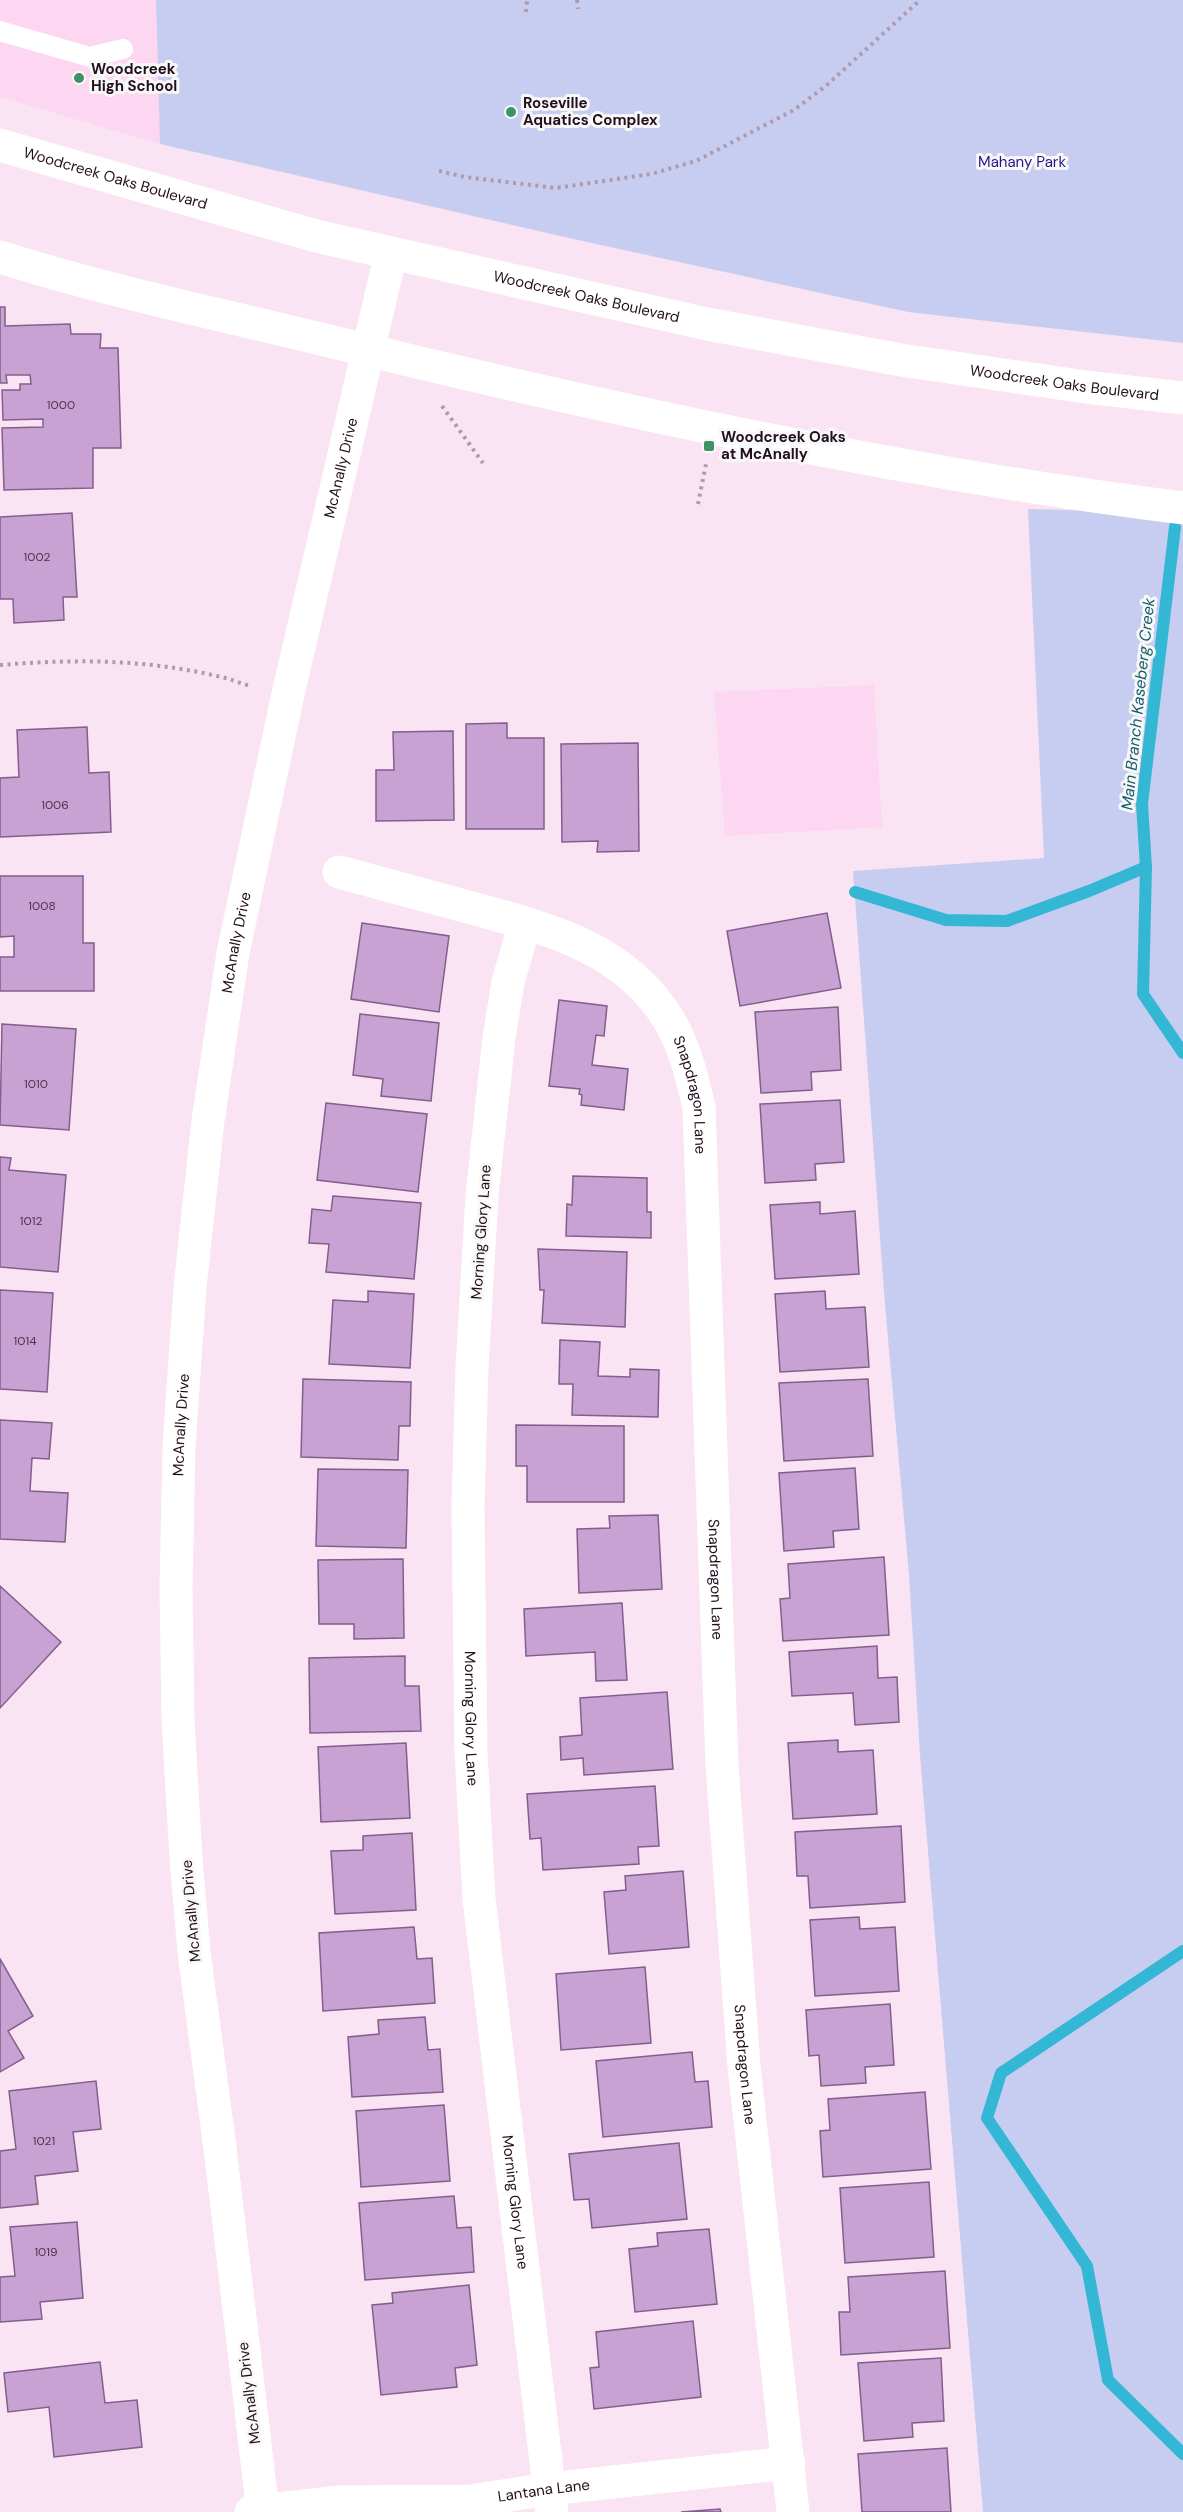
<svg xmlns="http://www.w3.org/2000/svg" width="1183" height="2512" font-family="'DM Sans',sans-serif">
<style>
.built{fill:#fdd6f1}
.green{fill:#c7cdf1}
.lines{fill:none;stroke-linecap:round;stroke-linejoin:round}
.stream{stroke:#34b6d5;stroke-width:12}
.building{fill:#c7a2d3;stroke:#825f8d;stroke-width:1.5}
.path{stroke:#b09aa9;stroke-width:4;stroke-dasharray:3 4.5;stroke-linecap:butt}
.lane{stroke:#fff;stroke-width:20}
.street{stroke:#fff;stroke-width:33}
.secondary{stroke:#fff;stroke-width:33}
.poi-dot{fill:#3d9266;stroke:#f8f8f8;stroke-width:2}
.labels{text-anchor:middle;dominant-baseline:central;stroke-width:6;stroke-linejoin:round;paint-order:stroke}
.number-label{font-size:12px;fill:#4c344b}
.poi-label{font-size:15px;font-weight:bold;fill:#230f1e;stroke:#f8f8f8;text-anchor:start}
.park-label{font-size:15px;fill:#281489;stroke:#f8f8f8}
.street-label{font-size:15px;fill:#230f1e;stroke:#f8f8f8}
.water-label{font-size:16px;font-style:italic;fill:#155a6b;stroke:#f8f8f8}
</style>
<rect width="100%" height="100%" fill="#fae3f2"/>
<g class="built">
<polygon points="0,0 156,0 160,144 0,97"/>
<polygon points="874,685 882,827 725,836 714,692"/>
</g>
<g class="green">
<polygon points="156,0 1183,0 1183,343 908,312 569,238 160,144"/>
<polygon points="1028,509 1101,511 1183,521 1183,2512 983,2512 920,1755 909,1574 885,1305 853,871 1044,858"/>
</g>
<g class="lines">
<g class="stream">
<polyline points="1175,527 1142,804 1146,867 1143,994 1183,1053"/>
<polyline points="855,892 946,920 1007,921 1089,891 1146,867"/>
<polyline points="1183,1951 1001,2073 987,2118 1087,2266 1108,2380 1183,2454"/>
</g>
</g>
<g class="building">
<polygon points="0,307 5,307 5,326 70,324 71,334 101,334 100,348 118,348 121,448 93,448 93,488 4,490 2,428 43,427 43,419 3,420 2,390 20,390 20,384 31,384 30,375 6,375 7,383 0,383"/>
<polygon points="72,513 77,597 63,597 64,620 14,623 13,599 0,599 0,517"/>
<polygon points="507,723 507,738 544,738 544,829 466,829 466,724"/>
<polygon points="87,727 89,773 109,772 111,832 0,837 0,778 19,777 17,730"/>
<polygon points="453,731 454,820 376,821 376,770 394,770 393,732"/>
<polygon points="638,743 639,851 597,852 598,841 562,842 561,744"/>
<polygon points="0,876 83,876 83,943 94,943 94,991 0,991 0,957 14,957 14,936 0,937"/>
<polygon points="827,913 841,988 740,1006 727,931"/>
<polygon points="362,923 449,936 439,1012 351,999"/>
<polygon points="559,1000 607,1006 604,1036 596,1035 592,1065 628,1069 624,1110 581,1105 582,1095 579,1094 580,1089 549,1086"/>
<polygon points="838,1007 841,1070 811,1072 812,1090 761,1093 755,1012"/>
<polygon points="360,1014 439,1023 431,1101 381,1096 383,1079 353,1075"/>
<polygon points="2,1024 76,1029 69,1130 0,1125"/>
<polygon points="840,1100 844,1162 815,1164 816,1180 765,1183 760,1104"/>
<polygon points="326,1103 427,1114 418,1192 317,1180"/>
<polygon points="0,1157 11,1158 9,1170 66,1175 58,1272 0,1267"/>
<polygon points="573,1176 647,1178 647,1212 651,1212 651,1238 566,1236 567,1204 572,1205"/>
<polygon points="333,1196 421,1203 414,1279 326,1272 329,1244 309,1243 312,1209 331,1211"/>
<polygon points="820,1202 820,1214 855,1211 859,1274 775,1279 770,1205"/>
<polygon points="538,1249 627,1252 625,1327 542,1323 544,1290 540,1290"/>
<polygon points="0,1290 53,1293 47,1392 0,1389"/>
<polygon points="368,1291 414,1294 410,1368 329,1364 333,1300 368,1302"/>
<polygon points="825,1291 826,1309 865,1307 869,1367 780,1372 775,1294"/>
<polygon points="560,1340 600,1342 598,1376 630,1377 630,1369 659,1370 658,1417 572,1415 573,1384 559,1384"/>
<polygon points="303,1379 411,1382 410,1426 399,1426 398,1460 301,1457"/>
<polygon points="868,1379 873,1456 784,1461 779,1383"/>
<polygon points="0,1420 52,1423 49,1459 32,1458 30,1491 68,1493 65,1542 0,1539"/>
<polygon points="516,1425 624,1426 624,1502 527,1502 527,1466 516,1466"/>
<polygon points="855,1468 859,1529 833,1531 834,1547 784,1551 779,1473"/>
<polygon points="318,1469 408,1470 406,1548 316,1546"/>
<polygon points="658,1515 662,1589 579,1593 577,1529 610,1528 609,1516"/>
<polygon points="884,1557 889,1635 783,1641 780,1599 790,1598 788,1564"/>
<polygon points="403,1559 404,1638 354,1639 354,1624 319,1624 318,1560"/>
<polygon points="0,1586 61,1642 0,1708"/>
<polygon points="622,1603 627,1680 596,1681 595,1652 526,1656 524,1609"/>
<polygon points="877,1646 878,1678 897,1677 899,1722 855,1725 853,1693 792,1696 789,1652"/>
<polygon points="405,1656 405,1686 419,1686 421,1731 310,1733 309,1658"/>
<polygon points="667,1692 673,1769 584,1775 583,1758 561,1760 560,1737 582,1735 580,1698"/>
<polygon points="838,1740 838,1752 873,1750 877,1814 793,1819 788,1743"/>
<polygon points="406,1743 410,1818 321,1822 318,1747"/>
<polygon points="655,1786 659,1846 638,1847 639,1864 543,1870 541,1838 530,1839 527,1794"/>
<polygon points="901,1826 905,1902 810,1908 808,1876 797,1876 795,1832"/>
<polygon points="412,1833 416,1910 335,1914 331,1851 363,1850 363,1836"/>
<polygon points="683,1871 689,1947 609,1954 604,1892 626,1890 625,1876"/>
<polygon points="859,1917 860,1929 895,1927 899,1991 815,1996 810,1920"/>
<polygon points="414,1927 417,1959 432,1958 435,2003 323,2011 319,1933"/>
<polygon points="0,1959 33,2016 8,2031 24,2058 0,2072"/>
<polygon points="645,1967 651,2043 561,2050 556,1974"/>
<polygon points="890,2004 894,2065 865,2067 866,2083 821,2086 819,2055 809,2056 806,2010"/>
<polygon points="425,2017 428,2050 440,2049 443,2092 352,2097 348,2037 379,2034 378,2020"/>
<polygon points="692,2052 695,2082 708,2081 712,2127 603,2137 596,2061"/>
<polygon points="96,2081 101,2129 73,2132 78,2171 35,2176 38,2204 0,2208 0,2151 16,2149 9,2091"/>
<polygon points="925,2092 931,2169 823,2177 820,2131 830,2130 828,2099"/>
<polygon points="444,2105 450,2181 361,2187 356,2111"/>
<polygon points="679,2143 687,2219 592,2228 589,2199 574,2200 569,2154"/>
<polygon points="929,2182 934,2257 845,2263 840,2188"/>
<polygon points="454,2196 457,2228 471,2227 474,2272 365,2280 359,2203"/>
<polygon points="77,2222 83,2298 40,2302 42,2319 0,2322 0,2277 15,2276 10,2227"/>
<polygon points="709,2229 717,2304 635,2312 629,2249 658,2246 657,2233"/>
<polygon points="945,2271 950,2348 841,2355 839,2312 850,2312 848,2277"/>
<polygon points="469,2285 477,2365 455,2368 457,2387 381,2395 372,2305 393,2303 392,2293"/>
<polygon points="693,2321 701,2397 594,2409 590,2368 599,2367 596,2332"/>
<polygon points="941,2358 944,2421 912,2423 913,2437 864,2441 858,2363"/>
<polygon points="100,2362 105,2403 137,2400 142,2447 54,2457 49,2407 8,2412 4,2373"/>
<polygon points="947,2448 951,2512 862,2512 858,2454"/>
<polygon points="720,2509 721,2512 681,2512"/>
</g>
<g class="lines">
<g class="path">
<polyline points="577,0 578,9"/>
<polyline points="526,12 527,0"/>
<polyline points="439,171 465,177 556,188 651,174 696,161 794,110 827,85 920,0"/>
<polyline points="442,406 483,463"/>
<polyline points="698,504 706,464"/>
<path d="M 0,665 C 73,659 144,659 217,676 C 229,678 240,684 252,686"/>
</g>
<polyline class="lane" points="0,31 90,57 123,49"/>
<g class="street">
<path id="s1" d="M 339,872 C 382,884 425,895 468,907 C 545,928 624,946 669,1020 C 685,1047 692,1077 699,1107 L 722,1766 L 744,2066 L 793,2512"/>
<path id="s2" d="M 525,923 L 508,982 L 499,1038 L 482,1195 L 472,1367 L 468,1507 L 471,1752 L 479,1899 L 552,2512"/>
<path id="s3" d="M 251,2512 L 339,2502 L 470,2501 L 549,2489 L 789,2463"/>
</g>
<g class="secondary">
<path id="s4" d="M 0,145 L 316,236 L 707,324 L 901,360 L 1086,387 L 1183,398"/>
<path d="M 0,257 C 98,288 200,310 300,334 C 591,405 885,471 1183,508"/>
<path id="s5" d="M 263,2512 L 220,2148 L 194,1952 L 186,1858 L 178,1720 L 176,1588 L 179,1447 L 190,1287 L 208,1121 L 233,953 L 288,694 L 391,253"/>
</g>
</g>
<g class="poi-dot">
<circle cx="79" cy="78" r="6"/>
<circle cx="511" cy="112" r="6"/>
<rect x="703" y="440" width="12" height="12" rx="3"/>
</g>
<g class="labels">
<g class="number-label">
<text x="61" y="405">1000</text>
<text x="37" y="557">1002</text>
<text x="55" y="805">1006</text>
<text x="42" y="906">1008</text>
<text x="36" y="1084">1010</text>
<text x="31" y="1221">1012</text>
<text x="25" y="1341">1014</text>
<text x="44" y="2141">1021</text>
<text x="46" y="2252">1019</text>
</g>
<g class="poi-label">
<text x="91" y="69">Woodcreek<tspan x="91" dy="17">High School</tspan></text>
<text x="523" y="103">Roseville<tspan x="523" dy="17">Aquatics Complex</tspan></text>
<text x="721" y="437">Woodcreek Oaks<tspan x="721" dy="17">at McAnally</tspan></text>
</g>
<g class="park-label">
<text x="1022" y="162">Mahany Park</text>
</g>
<g class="street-label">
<text stroke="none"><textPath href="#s4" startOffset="120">Woodcreek Oaks Boulevard</textPath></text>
<text stroke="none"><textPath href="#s4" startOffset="606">Woodcreek Oaks Boulevard</textPath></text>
<text stroke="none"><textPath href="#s4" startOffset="1092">Woodcreek Oaks Boulevard</textPath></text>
<text stroke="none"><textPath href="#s5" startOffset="2064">McAnally Drive</textPath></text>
<text stroke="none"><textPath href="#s5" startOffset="1578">McAnally Drive</textPath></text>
<text stroke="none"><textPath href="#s1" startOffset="450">Snapdragon Lane</textPath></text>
<text transform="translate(481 1232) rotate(-86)">Morning Glory Lane</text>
<text stroke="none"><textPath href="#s5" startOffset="1092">McAnally Drive</textPath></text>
<text stroke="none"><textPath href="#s1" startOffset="936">Snapdragon Lane</textPath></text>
<text stroke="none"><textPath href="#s2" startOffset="800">Morning Glory Lane</textPath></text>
<text transform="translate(191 1911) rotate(-95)">McAnally Drive</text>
<text stroke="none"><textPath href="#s1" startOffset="1422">Snapdragon Lane</textPath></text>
<text stroke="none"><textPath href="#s2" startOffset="1286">Morning Glory Lane</textPath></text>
<text transform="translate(249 2393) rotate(-97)">McAnally Drive</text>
<text stroke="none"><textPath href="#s3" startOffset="294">Lantana Lane</textPath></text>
</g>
<g class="water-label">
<text transform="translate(1138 704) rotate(-84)">Main Branch Kaseberg Creek</text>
</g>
</g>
</svg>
